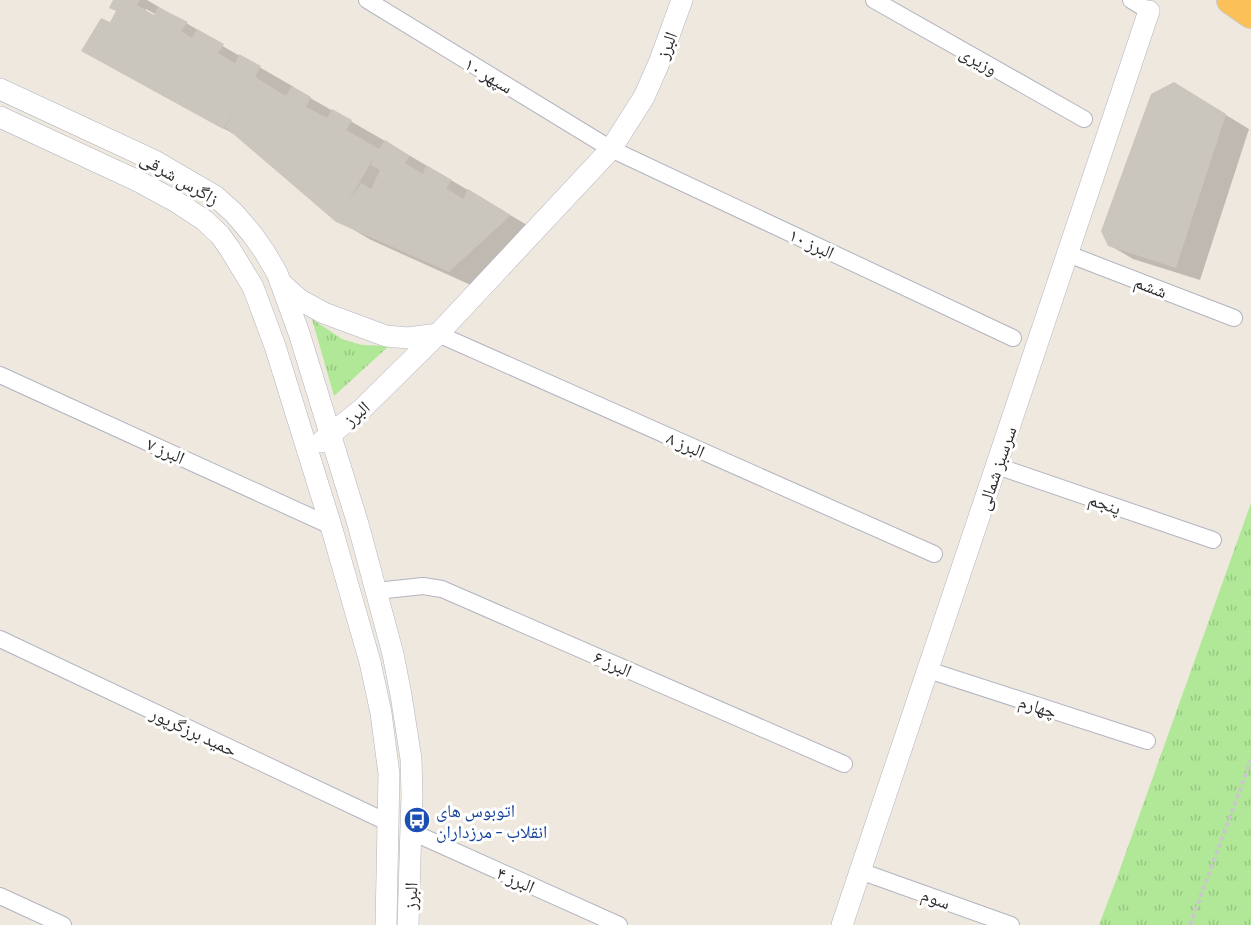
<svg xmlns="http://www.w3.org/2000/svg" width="1251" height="925" font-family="Barlow,'Noto Naskh Arabic',sans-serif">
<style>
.park{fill:url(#park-tufts)}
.shadow{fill:#0003;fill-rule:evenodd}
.building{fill:#cbc6bd;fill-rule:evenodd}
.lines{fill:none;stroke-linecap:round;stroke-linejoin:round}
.minor-casing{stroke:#b2b4c1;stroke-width:18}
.tertiary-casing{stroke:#b2b4c1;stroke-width:22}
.trunk-casing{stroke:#c8c8c8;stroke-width:30}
.path{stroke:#c8c8c8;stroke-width:4;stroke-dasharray:4.5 3;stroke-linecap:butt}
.minor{stroke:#fff;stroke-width:16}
.tertiary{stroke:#fff;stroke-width:21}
.trunk{stroke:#fcc058;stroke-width:28}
.labels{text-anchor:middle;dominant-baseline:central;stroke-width:6;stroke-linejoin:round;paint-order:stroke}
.street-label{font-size:18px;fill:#2d2d2d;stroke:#fff}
.transit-label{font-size:18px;fill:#164399;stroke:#fff;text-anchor:start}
</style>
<defs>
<pattern id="park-tufts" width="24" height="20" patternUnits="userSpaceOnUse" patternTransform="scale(1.5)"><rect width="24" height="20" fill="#b0e898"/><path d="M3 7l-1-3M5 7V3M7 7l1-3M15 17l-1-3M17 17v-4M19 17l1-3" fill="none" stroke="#98c783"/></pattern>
</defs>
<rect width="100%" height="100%" fill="#efe8de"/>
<g class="park">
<polygon points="312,319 342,339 362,345 389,346 334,396"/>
<polygon points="1251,503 1251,925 1099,925 1115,883"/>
</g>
<g class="shadow">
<path d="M 115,0 L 147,0 L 220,43 L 219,44 L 294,87 L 293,88 L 385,141 L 544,235 L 484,291 L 371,240 L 337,220 L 241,138 L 117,70 L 110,24 L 118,11 ZM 146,9 L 155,14 L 155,18 L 145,11 Z"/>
<polygon points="1198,98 1249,129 1200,280 1133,259 1109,245"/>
</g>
<g class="building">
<path d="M 113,0 L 140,0 L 137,5 L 154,15 L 158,7 L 188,22 L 181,31 L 192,38 L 197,29 L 224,44 L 218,53 L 235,63 L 239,54 L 261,66 L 255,77 L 286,96 L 292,86 L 311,97 L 306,107 L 327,118 L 332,109 L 352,120 L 346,130 L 379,149 L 385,140 L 410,156 L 405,163 L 423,174 L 426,165 L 452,180 L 446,188 L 463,199 L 468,189 L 511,215 L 449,272 L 336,222 L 225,127 L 239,104 L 223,129 L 81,51 L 101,18 L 110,22 L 116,11 L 109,8 ZM 374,157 L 371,165 L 380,170 L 371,189 L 361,183 L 348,203 Z"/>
<polygon points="1174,82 1226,114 1176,268 1108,246 1101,231 1151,94"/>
</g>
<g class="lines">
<defs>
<g id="minor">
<polyline points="367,0 611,149 1013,338"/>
<polyline points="874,0 1084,119"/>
<polyline points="1131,0 1149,11"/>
<polyline points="1068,254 1234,318"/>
<polyline points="438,334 934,554"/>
<polyline points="0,375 331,526"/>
<polyline points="997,466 1213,540"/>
<polyline points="376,591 423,586 442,589 844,764"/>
<polyline points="0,639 389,823"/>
<polyline points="928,670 1147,741"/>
<polyline points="412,832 619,925"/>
<polyline points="860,871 1011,925"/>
<polyline points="0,896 63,925"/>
</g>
<g id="tertiary">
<polyline points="0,89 155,161 215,196 234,213 252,234 264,251 277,273 299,333 358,524 393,654 401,695 411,759 412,794 408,925"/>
<polyline points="0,117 138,181 175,201 204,220 220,235 230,249 253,287 275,346 331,526 370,662 381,713 389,774 386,925"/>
<polyline points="282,284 300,300 324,313 386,336 408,338 438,334"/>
<polyline points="321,442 362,409 438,334 611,149 644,97 659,63 682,0"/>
<polyline points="842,925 1149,11"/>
</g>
<polyline id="trunk" points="1231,0 1251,14"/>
</defs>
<use href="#minor" class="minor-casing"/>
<use href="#tertiary" class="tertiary-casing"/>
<use href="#trunk" class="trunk-casing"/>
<polyline class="path" points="1190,925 1251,760"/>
<use href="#minor" class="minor"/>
<use href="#tertiary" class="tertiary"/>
<use href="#trunk" class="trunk"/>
</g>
<defs>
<symbol id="bus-disc" viewBox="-11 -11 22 22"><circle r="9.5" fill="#1a4fb4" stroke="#fff"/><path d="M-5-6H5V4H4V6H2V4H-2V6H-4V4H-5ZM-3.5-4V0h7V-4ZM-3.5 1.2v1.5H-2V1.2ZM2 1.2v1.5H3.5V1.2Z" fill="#fff"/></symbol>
</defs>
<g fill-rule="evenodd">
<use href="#bus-disc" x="402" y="805" width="30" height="30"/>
</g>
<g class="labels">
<g class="street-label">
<text transform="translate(666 45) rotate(-69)">البرز</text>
<text transform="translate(979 60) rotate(30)">وزیری</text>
<text transform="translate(489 75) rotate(31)">سپهر ۱۰</text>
<text transform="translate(180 178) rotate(30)">زاگرس شرقی</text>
<text transform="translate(812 243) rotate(25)">البرز ۱۰</text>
<text transform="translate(1151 286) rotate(21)">ششم</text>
<text transform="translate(356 413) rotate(-41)">البرز</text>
<text transform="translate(686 444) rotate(24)">البرز ۸</text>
<text transform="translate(166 450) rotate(24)">البرز ۷</text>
<text transform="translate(996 468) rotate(-71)">سرسبز شمالی</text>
<text transform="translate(1105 503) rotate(19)">پنجم</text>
<text transform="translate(613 663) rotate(24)">البرز ۶</text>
<text transform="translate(1038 706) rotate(18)">چهارم</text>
<text transform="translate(194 731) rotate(25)">حمید برزگرپور</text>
<text transform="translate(516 879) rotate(24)">البرز ۴</text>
<text transform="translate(410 896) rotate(-88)">البرز</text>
<text transform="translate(936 898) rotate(20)">سوم</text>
</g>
<g class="transit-label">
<text x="436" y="810">اتوبوس های<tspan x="436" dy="21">انقلاب - مرزداران</tspan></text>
</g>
</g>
</svg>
